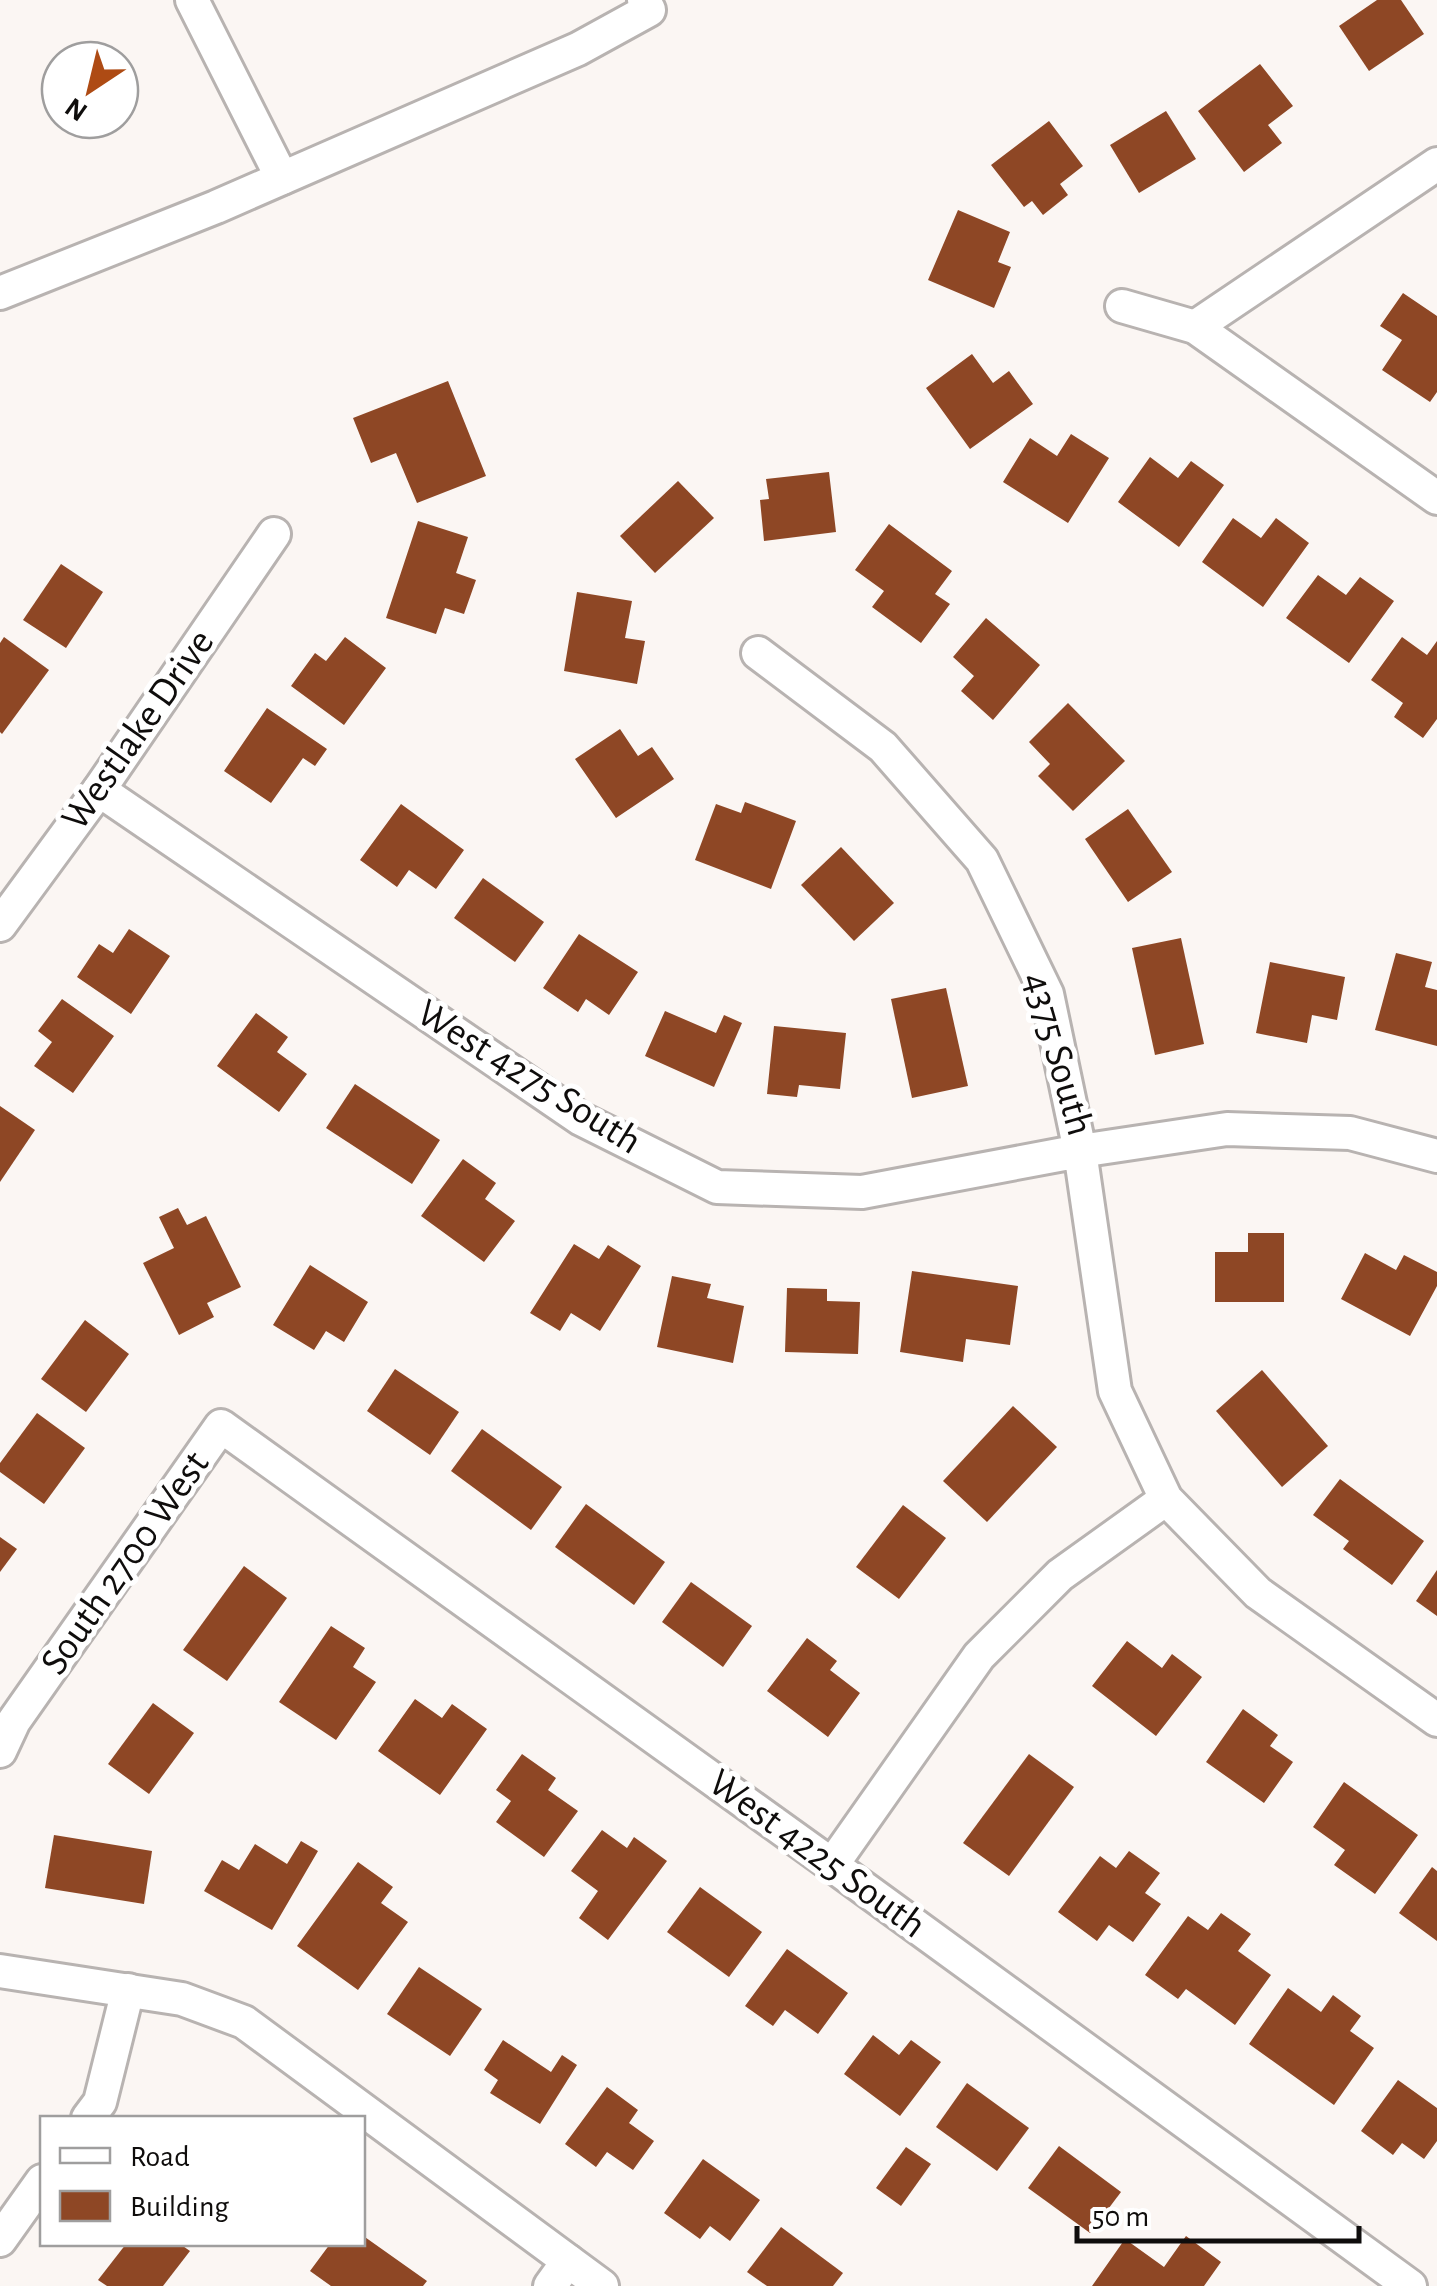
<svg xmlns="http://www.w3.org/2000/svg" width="1437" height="2286" font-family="'Alegreya Sans',sans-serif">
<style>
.building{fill:#8e4725}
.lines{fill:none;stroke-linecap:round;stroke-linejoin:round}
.minor-casing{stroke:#b8b3b1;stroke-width:38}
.minor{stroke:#fff;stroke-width:32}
.labels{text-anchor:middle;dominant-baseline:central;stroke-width:10;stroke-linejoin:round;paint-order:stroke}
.street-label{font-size:40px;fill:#0f0d0c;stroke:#fff}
</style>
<rect width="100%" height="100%" fill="#fbf6f3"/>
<g class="building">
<polygon points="1377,0 1401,0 1424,34 1369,71 1339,26"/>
<polygon points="1260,64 1293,106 1268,125 1282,143 1244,172 1198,111"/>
<polygon points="1166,111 1196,159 1139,193 1110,145"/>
<polygon points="1049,121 1083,166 1060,184 1068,195 1043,215 1032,201 1024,207 991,165"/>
<polygon points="958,210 1010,232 998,262 1011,267 994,308 928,280"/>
<polygon points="1403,293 1437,316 1437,392 1430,402 1382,370 1402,340 1380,326"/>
<polygon points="972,354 993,383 1009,371 1033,404 970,449 926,388"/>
<polygon points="448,381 486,476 417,503 396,453 371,463 353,418"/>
<polygon points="1071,434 1109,458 1068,523 1003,482 1030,438 1057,456"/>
<polygon points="1150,457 1178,478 1191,461 1224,485 1179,547 1118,502"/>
<polygon points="829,472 836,532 764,541 760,500 769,499 766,479"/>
<polygon points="678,481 714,518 655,573 620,536"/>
<polygon points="1233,518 1261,538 1276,518 1309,543 1263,607 1202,562"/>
<polygon points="418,521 468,537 456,573 476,580 464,614 445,608 436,634 386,618"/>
<polygon points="889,524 952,571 935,594 950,604 921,643 872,607 884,591 855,570"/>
<polygon points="61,564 103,592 66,648 23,620"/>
<polygon points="1318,575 1346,595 1360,577 1394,601 1349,663 1286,618"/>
<polygon points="577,592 632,601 625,638 645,641 637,684 564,671"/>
<polygon points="986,618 1040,665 993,720 961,691 974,676 953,657"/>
<polygon points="4,637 49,670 2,734 0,732 0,643"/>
<polygon points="345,637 386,668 344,725 291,686 315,653 326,661"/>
<polygon points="1402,637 1427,655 1437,641 1437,719 1423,738 1394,717 1403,703 1371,680"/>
<polygon points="1068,703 1125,761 1073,811 1038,776 1050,764 1029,742"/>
<polygon points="267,708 327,749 315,766 303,758 271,803 224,771"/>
<polygon points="620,729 638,756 652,747 674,779 616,818 575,759"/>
<polygon points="745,802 796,821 771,889 695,860 716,804 741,813"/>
<polygon points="401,804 464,850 436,889 409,870 397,887 360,860"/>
<polygon points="1128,809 1172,872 1128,902 1085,839"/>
<polygon points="841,847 894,903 854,941 801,885"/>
<polygon points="483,878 544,922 515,962 454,918"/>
<polygon points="129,929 170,956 131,1014 77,977 99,944 113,953"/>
<polygon points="579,934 638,972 609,1015 586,999 578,1012 543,988"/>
<polygon points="1181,938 1204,1044 1155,1055 1132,948"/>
<polygon points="1396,953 1432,962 1425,987 1437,990 1437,1046 1375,1030"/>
<polygon points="1270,962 1345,977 1337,1020 1312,1015 1307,1043 1256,1033"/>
<polygon points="946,988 968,1086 912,1098 891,999"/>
<polygon points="62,999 114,1036 73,1093 34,1066 52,1042 38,1031"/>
<polygon points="665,1011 716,1033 724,1015 742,1023 714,1087 645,1056"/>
<polygon points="256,1013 288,1037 277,1052 307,1074 279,1112 217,1066"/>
<polygon points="774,1026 846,1033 840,1089 799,1085 797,1097 767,1094"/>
<polygon points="355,1084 440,1140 412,1184 326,1128"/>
<polygon points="0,1106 35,1130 0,1182"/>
<polygon points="463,1159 496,1183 485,1199 515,1221 484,1262 421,1216"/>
<polygon points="178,1208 187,1225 206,1216 241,1287 207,1303 214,1317 179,1335 143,1263 174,1248 159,1217"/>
<polygon points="1248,1233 1284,1233 1284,1302 1215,1302 1215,1252 1248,1252"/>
<polygon points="574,1244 599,1259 608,1245 641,1266 600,1331 571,1313 560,1331 530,1313"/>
<polygon points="1365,1253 1396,1270 1404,1255 1437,1272 1437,1286 1410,1336 1341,1299"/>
<polygon points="310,1265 368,1302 344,1342 326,1331 314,1350 273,1325"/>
<polygon points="912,1271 1018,1286 1010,1345 966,1339 963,1362 900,1352"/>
<polygon points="672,1276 711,1284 707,1298 744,1306 733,1363 657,1347"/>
<polygon points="787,1288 827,1289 827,1301 860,1302 858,1354 785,1352"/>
<polygon points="85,1320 129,1354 86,1412 41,1379"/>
<polygon points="395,1369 459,1412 430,1455 367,1411"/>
<polygon points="1262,1370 1328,1446 1282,1487 1216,1411"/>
<polygon points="1013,1406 1057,1447 987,1522 943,1481"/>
<polygon points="37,1413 85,1448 44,1504 0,1472 0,1463"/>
<polygon points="482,1429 562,1487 531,1530 451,1471"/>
<polygon points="1340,1479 1424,1541 1392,1585 1343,1549 1349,1541 1313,1515"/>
<polygon points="586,1504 665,1562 634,1605 555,1547"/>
<polygon points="903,1505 946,1538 899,1599 856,1567"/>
<polygon points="0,1537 17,1549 0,1572"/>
<polygon points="244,1566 287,1598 227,1681 183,1650"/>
<polygon points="1437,1570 1437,1616 1416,1601"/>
<polygon points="691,1582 752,1626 723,1667 662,1622"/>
<polygon points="331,1626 365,1648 353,1667 376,1682 336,1740 279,1702"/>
<polygon points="807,1638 837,1661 830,1670 860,1693 828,1737 767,1691"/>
<polygon points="1127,1641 1162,1668 1172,1654 1202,1677 1156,1736 1092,1686"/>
<polygon points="415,1699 442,1718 452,1704 487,1729 440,1795 378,1751"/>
<polygon points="153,1703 194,1733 149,1794 108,1764"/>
<polygon points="1243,1709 1278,1735 1270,1746 1293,1762 1264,1803 1206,1762"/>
<polygon points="522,1754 556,1778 548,1790 578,1811 544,1857 496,1822 511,1801 496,1790"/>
<polygon points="1029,1754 1074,1787 1009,1876 963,1843"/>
<polygon points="1344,1782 1418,1835 1375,1894 1334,1865 1345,1850 1313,1827"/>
<polygon points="602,1830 627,1848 634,1837 667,1861 608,1940 579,1918 598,1891 571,1871"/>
<polygon points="54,1835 152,1851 144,1904 45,1888"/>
<polygon points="301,1841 318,1851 272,1930 204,1891 222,1860 239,1870 255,1844 287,1864"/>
<polygon points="1129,1851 1160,1873 1145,1893 1161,1904 1133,1942 1109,1925 1097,1941 1058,1912 1100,1856 1116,1868"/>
<polygon points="358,1862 393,1887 381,1903 408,1922 358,1990 297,1946"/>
<polygon points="1432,1867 1437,1871 1437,1941 1399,1913"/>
<polygon points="700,1887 762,1932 729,1977 667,1932"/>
<polygon points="1221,1913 1251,1934 1238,1951 1271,1975 1235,2025 1186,1989 1178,1999 1145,1975 1188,1916 1208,1930"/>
<polygon points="787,1949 848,1993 818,2034 785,2010 773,2026 745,2006"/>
<polygon points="419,1967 482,2009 450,2056 387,2014"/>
<polygon points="1288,1988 1321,2012 1333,1995 1361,2016 1350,2031 1374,2048 1334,2105 1249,2044"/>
<polygon points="873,2035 899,2055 911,2040 941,2062 900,2116 844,2074"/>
<polygon points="503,2040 551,2072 562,2055 577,2065 540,2124 490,2093 498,2080 484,2070"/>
<polygon points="1398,2080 1437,2108 1437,2141 1424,2159 1402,2143 1393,2155 1361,2131"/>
<polygon points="967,2083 1029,2128 997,2171 936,2127"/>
<polygon points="607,2087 638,2110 629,2123 654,2141 633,2170 607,2152 596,2167 565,2144"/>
<polygon points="1059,2146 1121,2192 1090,2233 1028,2188"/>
<polygon points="906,2147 931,2164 901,2206 876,2188"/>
<polygon points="703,2159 760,2200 730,2241 710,2226 700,2239 664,2213"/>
<polygon points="781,2227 843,2273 833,2286 767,2286 747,2272"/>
<polygon points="362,2235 427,2281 423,2286 331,2286 310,2271 330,2244 362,2244"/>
<polygon points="1186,2236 1221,2262 1204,2286 1092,2286 1125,2239 1164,2267"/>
<polygon points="126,2244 180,2244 190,2251 163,2286 107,2286 98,2280"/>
</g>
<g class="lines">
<defs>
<g id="minor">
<polyline points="192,0 282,178"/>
<polyline points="0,293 216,207 578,49 649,10 644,0"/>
<polyline points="1122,306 1195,327 1437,498"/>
<polyline points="1195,327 1437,164"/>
<polyline points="758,653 883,747 982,860 1047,994 1080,1151 1227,1129 1350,1133 1437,1156"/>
<polyline points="99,790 581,1119 717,1187 862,1192 1080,1151 1115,1391 1166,1499 1258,1593 1437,1720"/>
<polyline points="0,925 99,790 274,534"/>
<polyline points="0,1751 14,1721 221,1426 832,1865 1410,2286"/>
<polyline points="832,1865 979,1656 1060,1575 1166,1499"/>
<polyline points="0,1971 182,1999 244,2022 602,2286"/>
<polyline points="88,2118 100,2102 128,1990"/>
<polyline points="0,2240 42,2181"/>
<polyline points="550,2286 568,2261"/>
</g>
</defs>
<use href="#minor" class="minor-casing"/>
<use href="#minor" class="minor"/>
</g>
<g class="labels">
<g class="street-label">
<text transform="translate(138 730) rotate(-55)">Westlake Drive</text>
<text transform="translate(1058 1054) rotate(74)">4375 South</text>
<text transform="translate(529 1077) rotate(32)">West 4275 South</text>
<text transform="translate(125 1563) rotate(-55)">South 2700 West</text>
<text transform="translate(817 1854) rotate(36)">West 4225 South</text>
</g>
</g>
<rect x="40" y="2116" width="325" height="130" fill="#ffffff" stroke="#9f9e9e" stroke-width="2.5"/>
<rect x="60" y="2148" width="50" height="15" fill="#ffffff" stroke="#9f9e9e" stroke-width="2.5"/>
<text x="130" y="2166" font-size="30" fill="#0f0d0c">Road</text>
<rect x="60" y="2191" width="50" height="30" fill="#8e4725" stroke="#9f9e9e" stroke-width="2.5"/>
<text x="130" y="2216" font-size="30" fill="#0f0d0c">Building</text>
<g transform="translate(90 90) rotate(215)"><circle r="48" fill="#ffffff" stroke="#9f9e9e" stroke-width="2.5"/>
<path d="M0-8L18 38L0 25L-18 38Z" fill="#ae4b14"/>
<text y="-15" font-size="28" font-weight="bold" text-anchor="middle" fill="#0f0d0c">N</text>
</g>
<path d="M1077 2226v15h282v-15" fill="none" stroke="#0f0d0c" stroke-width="5"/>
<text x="1092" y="2226" font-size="30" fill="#0f0d0c" stroke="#ffffff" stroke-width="8" paint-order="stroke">50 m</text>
</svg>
